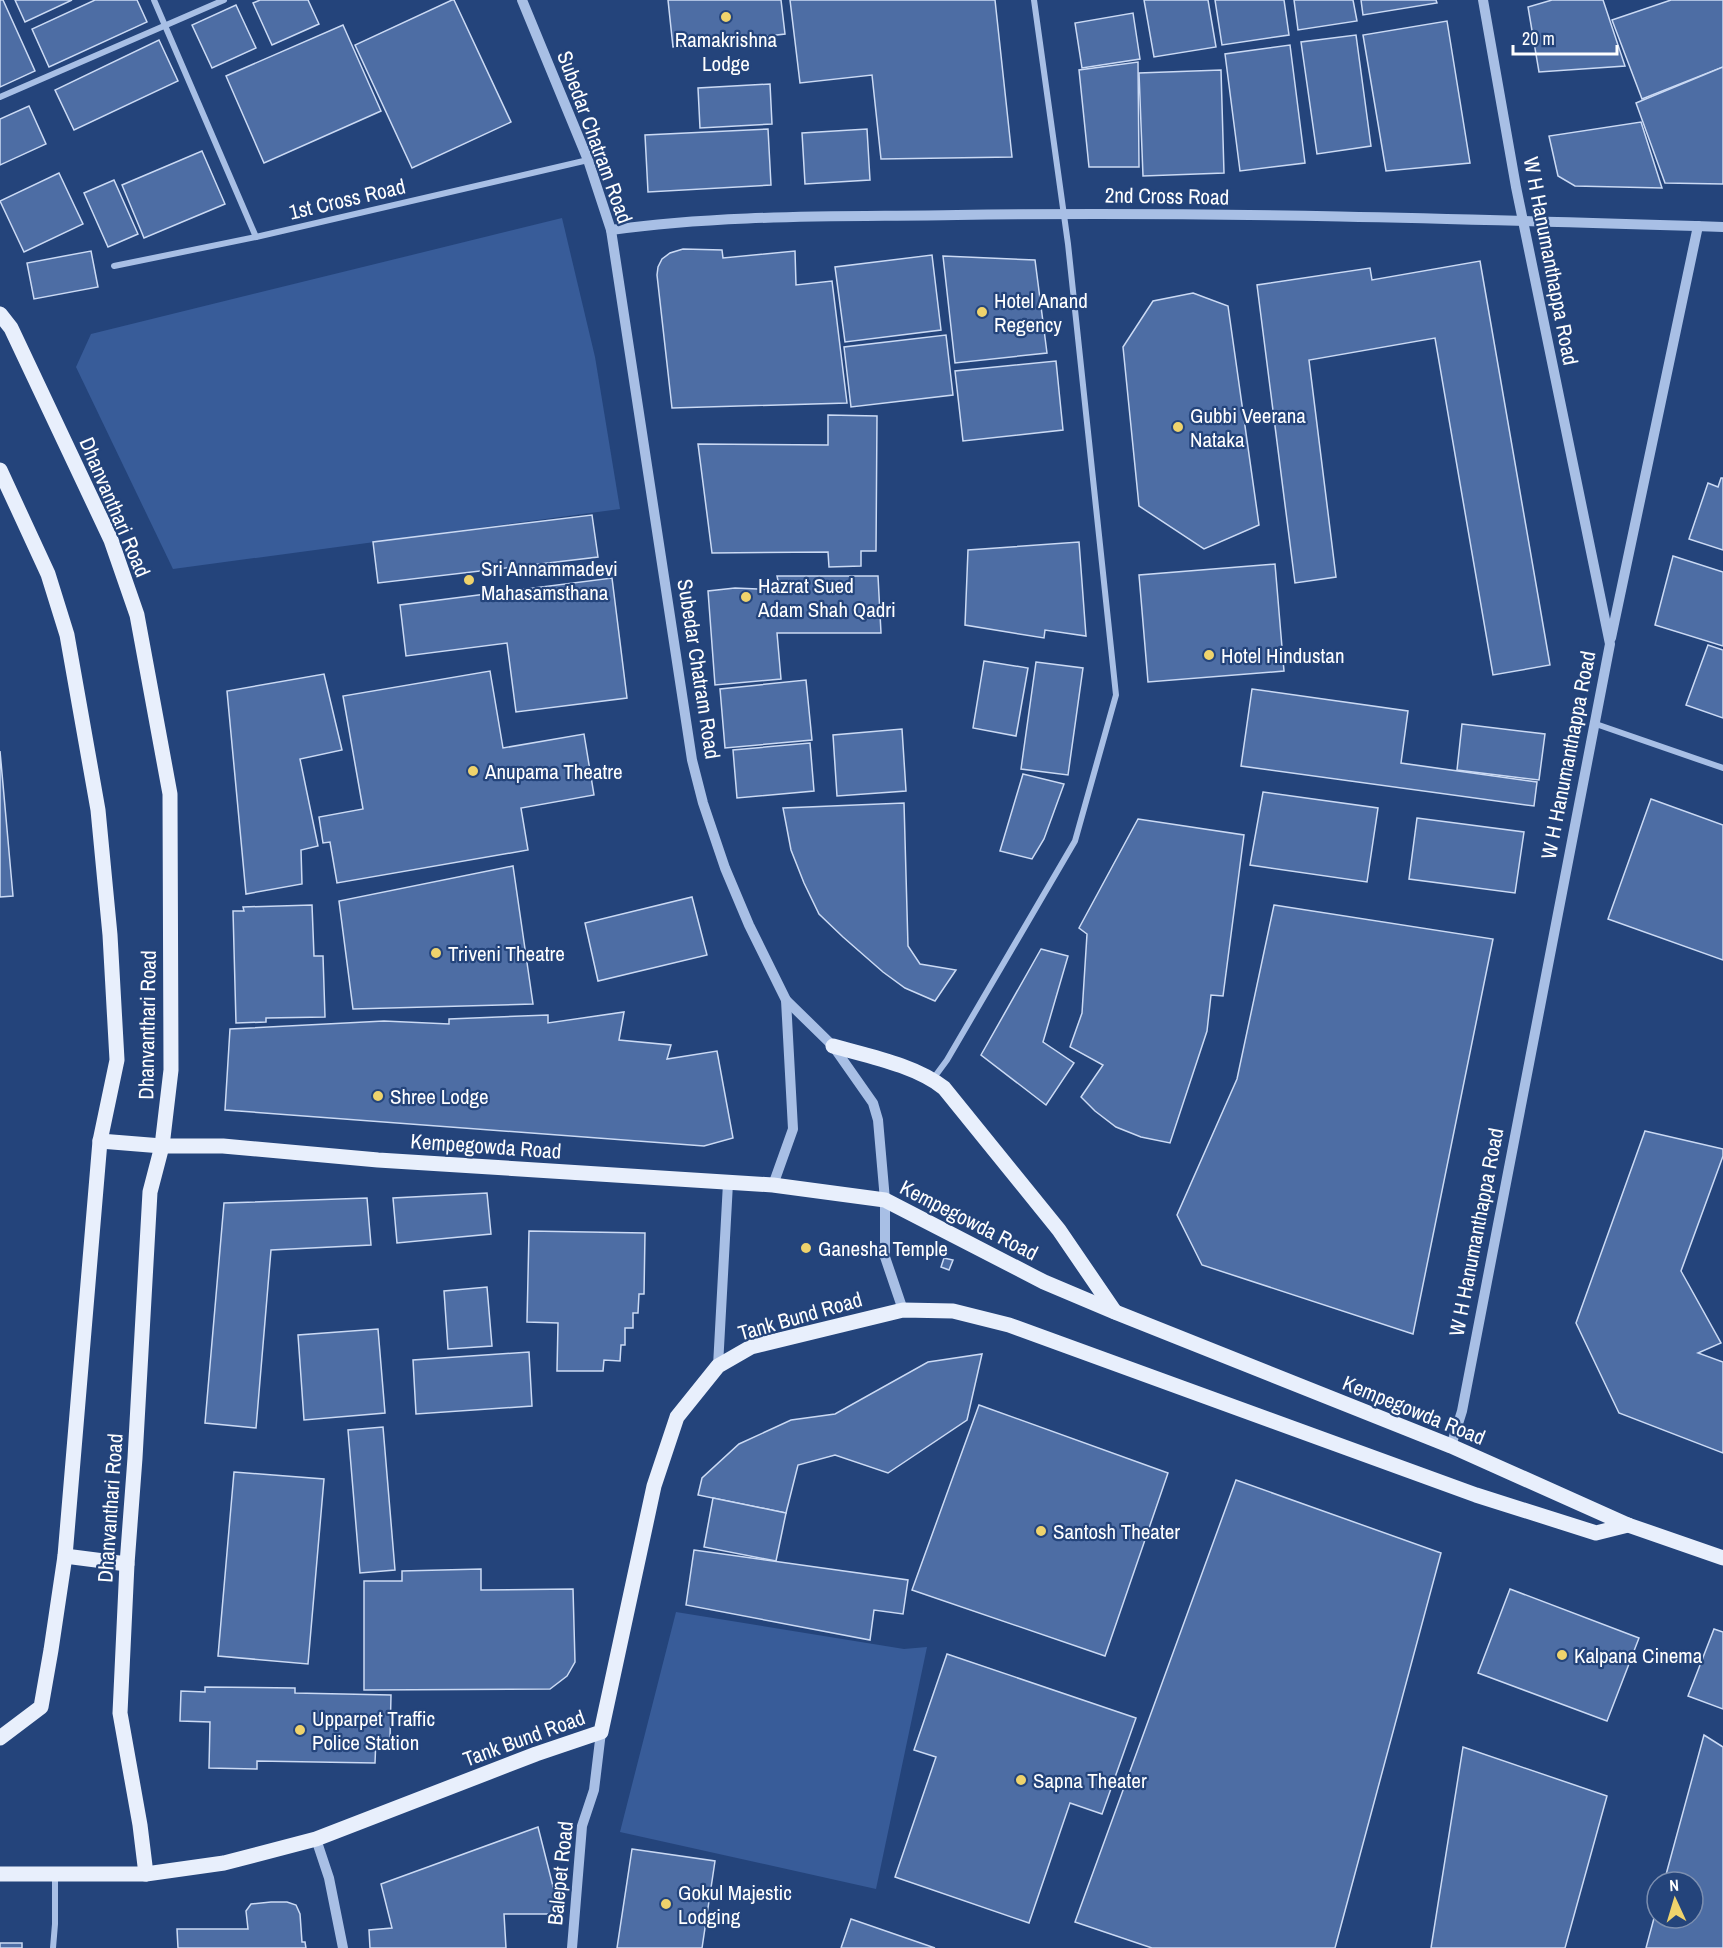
<svg xmlns="http://www.w3.org/2000/svg" width="1723" height="1948" font-family="'Archivo Narrow',sans-serif">
<style>
.green{fill:#385c99}
.building{fill:#4d6da4;stroke:#cbdaf4;stroke-width:1.5}
.lines{fill:none;stroke-linecap:round;stroke-linejoin:round}
.minor{stroke:#a8bfe5;stroke-width:6}
.tertiary{stroke:#a8bfe5;stroke-width:10}
.primary{stroke:#e8effc;stroke-width:15}
.poi-dot{fill:#efd36c;stroke:#24447b;stroke-width:2}
.labels{text-anchor:middle;dominant-baseline:central;stroke-width:4.5;stroke-linejoin:round;paint-order:stroke}
.poi-label{font-size:21px;fill:#fff;stroke:#24447b;text-anchor:start}
.street-label{font-size:21px;fill:#fff;stroke:#24447b}
</style>
<rect width="100%" height="100%" fill="#24447b"/>
<g class="green">
<polygon points="562,218 595,357 620,509 173,569 76,367 91,334"/>
<polygon points="676,1612 904,1649 927,1647 876,1889 620,1832"/>
</g>
<g class="building">
<polygon points="0,0 3,0 35,71 0,87"/>
<polygon points="15,0 72,0 25,22"/>
<polygon points="95,0 137,0 147,22 49,67 32,29"/>
<polygon points="260,0 308,0 319,24 272,45 253,3"/>
<polygon points="452,0 454,0 511,122 412,168 355,45"/>
<polygon points="668,0 781,0 785,34 673,47"/>
<polygon points="790,0 995,0 1012,157 881,159 872,75 800,83"/>
<polygon points="1144,0 1208,0 1216,47 1154,57"/>
<polygon points="1215,0 1284,0 1289,35 1222,45"/>
<polygon points="1294,0 1353,0 1357,21 1298,30"/>
<polygon points="1361,0 1436,0 1437,3 1363,15"/>
<polygon points="1552,0 1603,0 1625,66 1539,72 1528,7"/>
<polygon points="1671,0 1723,0 1723,67 1642,99 1612,20"/>
<polygon points="236,5 256,48 212,68 192,25"/>
<polygon points="1133,13 1140,59 1082,68 1075,23"/>
<polygon points="1447,21 1470,163 1386,171 1363,35"/>
<polygon points="343,25 381,111 264,163 226,76"/>
<polygon points="1356,35 1371,146 1317,154 1301,42"/>
<polygon points="159,40 178,81 74,130 55,90"/>
<polygon points="1290,45 1305,163 1240,171 1225,54"/>
<polygon points="1138,62 1139,167 1089,167 1079,70"/>
<polygon points="1723,67 1723,184 1665,183 1636,103"/>
<polygon points="1221,70 1224,173 1143,176 1139,73"/>
<polygon points="770,84 772,124 700,128 698,88"/>
<polygon points="29,106 46,144 0,165 0,119"/>
<polygon points="1641,122 1662,188 1575,186 1558,176 1549,136"/>
<polygon points="768,129 771,185 648,192 645,135"/>
<polygon points="867,129 870,180 805,184 802,133"/>
<polygon points="202,151 225,204 144,238 122,185"/>
<polygon points="59,173 83,224 24,252 0,201"/>
<polygon points="114,180 138,234 108,247 84,193"/>
<polygon points="683,249 722,250 723,258 795,251 796,285 832,281 847,403 672,408 657,275 658,267 662,259 670,253"/>
<polygon points="91,251 98,287 34,299 27,263"/>
<polygon points="932,255 941,330 845,342 835,267"/>
<polygon points="943,256 1035,260 1047,353 955,363"/>
<polygon points="1480,261 1550,665 1493,675 1435,338 1309,360 1336,577 1295,583 1257,285 1370,268 1372,280"/>
<polygon points="1193,293 1228,306 1259,525 1204,549 1139,506 1123,347 1153,301"/>
<polygon points="946,335 953,395 851,407 844,347"/>
<polygon points="1056,361 1063,430 963,441 955,371"/>
<polygon points="828,415 877,416 876,551 861,551 861,566 829,567 828,552 712,553 698,444 828,445"/>
<polygon points="1721,478 1723,478 1723,550 1689,539 1708,483 1718,487"/>
<polygon points="592,515 598,557 378,583 373,542"/>
<polygon points="1079,542 1086,636 1045,630 1044,638 965,625 968,550"/>
<polygon points="1673,556 1723,572 1723,646 1655,625"/>
<polygon points="1275,564 1284,671 1148,682 1139,575"/>
<polygon points="777,576 878,576 881,633 777,633 781,679 715,685 708,591 735,588 780,590"/>
<polygon points="612,578 627,698 516,712 507,643 406,656 400,605"/>
<polygon points="1708,645 1723,650 1723,718 1686,705"/>
<polygon points="984,661 1028,668 1016,736 973,728"/>
<polygon points="1036,662 1083,668 1068,775 1021,769"/>
<polygon points="490,671 503,748 584,734 594,795 521,808 528,850 337,883 330,842 323,843 319,817 363,809 343,696"/>
<polygon points="324,674 342,750 300,759 318,846 301,850 302,884 246,894 227,691"/>
<polygon points="806,680 812,740 725,748 720,689"/>
<polygon points="1252,689 1408,711 1401,763 1537,782 1534,806 1241,766"/>
<polygon points="1462,724 1545,734 1539,780 1457,770"/>
<polygon points="902,729 906,791 837,796 833,735"/>
<polygon points="810,743 814,791 737,798 733,750"/>
<polygon points="0,751 13,896 0,897"/>
<polygon points="1023,774 1064,784 1044,839 1032,859 1000,851"/>
<polygon points="1263,792 1378,808 1367,882 1250,865"/>
<polygon points="1651,799 1723,825 1723,960 1608,919"/>
<polygon points="904,803 908,946 920,964 956,970 935,1001 905,988 883,972 843,937 819,914 804,883 791,850 783,808"/>
<polygon points="1417,818 1524,832 1515,893 1409,879"/>
<polygon points="1138,819 1244,835 1223,996 1211,995 1207,1031 1170,1143 1141,1137 1116,1127 1095,1111 1081,1097 1103,1065 1070,1047 1082,1013 1087,934 1079,928"/>
<polygon points="513,866 533,1004 353,1009 339,901"/>
<polygon points="692,897 707,955 598,981 585,923"/>
<polygon points="312,905 314,956 323,956 325,1017 266,1018 266,1022 236,1023 233,911 244,911 243,907"/>
<polygon points="1274,905 1493,939 1413,1334 1202,1265 1177,1215 1237,1079"/>
<polygon points="1041,949 1068,956 1043,1042 1074,1063 1046,1105 981,1055"/>
<polygon points="624,1012 619,1040 671,1045 667,1059 717,1051 733,1138 704,1146 225,1110 230,1029 384,1021 449,1024 449,1019 548,1015 548,1023"/>
<polygon points="1645,1131 1723,1149 1723,1156 1681,1271 1721,1343 1698,1353 1723,1362 1723,1453 1619,1413 1576,1323"/>
<polygon points="487,1193 491,1234 397,1243 393,1198"/>
<polygon points="367,1198 371,1245 271,1250 256,1428 205,1423 224,1203"/>
<polygon points="529,1231 645,1233 644,1294 639,1294 638,1313 633,1313 633,1328 625,1328 625,1345 621,1345 620,1361 604,1360 603,1371 557,1371 558,1323 527,1322"/>
<polygon points="944,1258 953,1260 949,1270 941,1267"/>
<polygon points="487,1287 492,1346 448,1349 444,1291"/>
<polygon points="378,1329 385,1413 304,1420 298,1335"/>
<polygon points="529,1352 532,1406 416,1414 413,1360"/>
<polygon points="982,1354 967,1420 888,1473 835,1455 798,1465 786,1513 698,1495 702,1478 739,1444 791,1420 835,1414 928,1362"/>
<polygon points="979,1405 1168,1473 1105,1656 912,1590"/>
<polygon points="383,1427 395,1570 360,1573 348,1430"/>
<polygon points="234,1472 324,1479 308,1664 218,1656"/>
<polygon points="1236,1480 1441,1553 1335,1948 1152,1948 1075,1922"/>
<polygon points="713,1498 786,1513 776,1561 704,1547"/>
<polygon points="694,1550 908,1580 903,1614 874,1610 870,1640 686,1605"/>
<polygon points="481,1569 481,1590 573,1589 575,1662 567,1676 550,1689 364,1690 364,1581 402,1581 402,1571"/>
<polygon points="1510,1589 1639,1638 1607,1721 1478,1673"/>
<polygon points="1714,1629 1723,1632 1723,1709 1688,1696"/>
<polygon points="947,1654 1136,1718 1102,1814 1070,1803 1029,1923 895,1877 936,1757 914,1750"/>
<polygon points="205,1687 295,1688 295,1693 391,1695 390,1739 376,1738 375,1763 257,1761 257,1769 209,1768 210,1722 180,1721 181,1691 205,1692"/>
<polygon points="1704,1735 1723,1747 1723,1948 1646,1948 1657,1907 1657,1918 1693,1918 1693,1882 1664,1882"/>
<polygon points="1463,1747 1607,1796 1565,1948 1431,1948"/>
<polygon points="538,1827 560,1914 504,1914 506,1948 370,1948 369,1930 392,1928 381,1884"/>
<polygon points="632,1849 715,1861 702,1948 617,1948"/>
<polygon points="271,1902 287,1902 296,1905 300,1914 302,1942 305,1942 306,1948 178,1948 177,1929 248,1929 246,1911 251,1904"/>
<polygon points="851,1919 935,1948 841,1948"/>
<rect x="0" y="1943" width="22" height="5"/>
</g>
<g class="lines">
<g class="minor">
<polyline points="154,0 256,237"/>
<polyline points="0,97 224,0"/>
<polyline points="114,266 256,237 588,160"/>
<polyline points="1593,723 1723,768"/>
<polyline points="933,1079 947,1060 1075,841 1116,695 1068,244 1034,0"/>
<polyline points="53,1948 55,1924 55,1875"/>
</g>
<g class="tertiary">
<polyline points="522,0 588,160 611,230 692,760 703,803 725,868 749,925 786,1000 833,1046 873,1103 878,1120 885,1200 885,1257 903,1310"/>
<path d="M 611,230 C 724,214 843,217 957,215 C 1212,211 1468,219 1723,227"/>
<polyline points="1611,638 1698,226"/>
<polyline points="773,1185 793,1129 786,1000"/>
<polyline points="718,1366 728,1183"/>
<polyline points="1451,1446 1462,1411 1610,644 1516,187 1483,0"/>
<polyline points="316,1839 329,1878 343,1948"/>
<polyline points="572,1948 582,1826 594,1790 601,1732"/>
</g>
<g class="primary">
<polyline points="0,314 11,328 111,540 137,615 170,794 171,1070 162,1146 150,1192 135,1458 127,1564 120,1713 140,1825 146,1874"/>
<polyline points="0,470 48,574 67,635 98,810 110,935 117,1060 100,1141 65,1556 51,1650 41,1707 0,1738"/>
<path d="M 833,1046 C 868,1056 915,1065 944,1088 L 1059,1230 L 1115,1312"/>
<polyline points="100,1141 162,1146 223,1146 378,1160 773,1185 885,1200 1044,1282 1115,1312 1451,1446 1628,1525 1723,1558"/>
<polyline points="65,1556 127,1564"/>
<polyline points="0,1874 146,1874 224,1863 316,1839 536,1754 601,1732 654,1486 677,1417 718,1366 751,1347 903,1310 953,1311 1009,1325 1476,1495 1596,1533 1628,1525"/>
</g>
</g>
<g class="poi-dot">
<circle cx="726" cy="17" r="6"/>
<circle cx="982" cy="312" r="6"/>
<circle cx="1178" cy="427" r="6"/>
<circle cx="469" cy="580" r="6"/>
<circle cx="746" cy="597" r="6"/>
<circle cx="1209" cy="655" r="6"/>
<circle cx="473" cy="771" r="6"/>
<circle cx="436" cy="953" r="6"/>
<circle cx="378" cy="1096" r="6"/>
<circle cx="806" cy="1248" r="6"/>
<circle cx="1041" cy="1531" r="6"/>
<circle cx="1562" cy="1655" r="6"/>
<circle cx="300" cy="1730" r="6"/>
<circle cx="1021" cy="1780" r="6"/>
<circle cx="666" cy="1904" r="6"/>
</g>
<g class="labels">
<g class="poi-label">
<text x="726" y="39" text-anchor="middle">Ramakrishna<tspan x="726" dy="24">Lodge</tspan></text>
<text x="994" y="300">Hotel Anand<tspan x="994" dy="24">Regency</tspan></text>
<text x="1190" y="415">Gubbi Veerana<tspan x="1190" dy="24">Nataka</tspan></text>
<text x="481" y="568">Sri Annammadevi<tspan x="481" dy="24">Mahasamsthana</tspan></text>
<text x="758" y="585">Hazrat Sued<tspan x="758" dy="24">Adam Shah Qadri</tspan></text>
<text x="1221" y="655">Hotel Hindustan</text>
<text x="485" y="771">Anupama Theatre</text>
<text x="448" y="953">Triveni Theatre</text>
<text x="390" y="1096">Shree Lodge</text>
<text x="818" y="1248">Ganesha Temple</text>
<text x="1053" y="1531">Santosh Theater</text>
<text x="1574" y="1655">Kalpana Cinema</text>
<text x="312" y="1718">Upparpet Traffic<tspan x="312" dy="24">Police Station</tspan></text>
<text x="1033" y="1780">Sapna Theater</text>
<text x="678" y="1892">Gokul Majestic<tspan x="678" dy="24">Lodging</tspan></text>
</g>
<g class="street-label">
<text transform="translate(595 137) rotate(70)">Subedar Chatram Road</text>
<text transform="translate(1167 196) rotate(1)">2nd Cross Road</text>
<text transform="translate(347 199) rotate(-13)">1st Cross Road</text>
<text transform="translate(1551 261) rotate(79)">W H Hanumanthappa Road</text>
<text transform="translate(115 507) rotate(67)">Dhanvanthari Road</text>
<text transform="translate(699 669) rotate(81)">Subedar Chatram Road</text>
<text transform="translate(1568 755) rotate(-79)">W H Hanumanthappa Road</text>
<text transform="translate(147 1025) rotate(-89)">Dhanvanthari Road</text>
<text transform="translate(486 1146) rotate(4)">Kempegowda Road</text>
<text transform="translate(969 1220) rotate(27)">Kempegowda Road</text>
<text transform="translate(1476 1232) rotate(-79)">W H Hanumanthappa Road</text>
<text transform="translate(800 1316) rotate(-16)">Tank Bund Road</text>
<text transform="translate(1414 1410) rotate(22)">Kempegowda Road</text>
<text transform="translate(110 1508) rotate(-86)">Dhanvanthari Road</text>
<text transform="translate(524 1738) rotate(-20)">Tank Bund Road</text>
<text transform="translate(560 1873) rotate(-84)">Balepet Road</text>
</g>
</g>
<g transform="translate(1675 1900) rotate(356)"><circle r="28" fill="#24447b" stroke="#7c8fb0" stroke-width="1.5"/>
<path d="M0-4.5L10 22L0 15L-10 22Z" fill="#efd36c"/>
<text y="-9" font-size="16" font-weight="bold" text-anchor="middle" fill="#ffffff">N</text>
</g>
<path d="M1513 45v9h104v-9" fill="none" stroke="#ffffff" stroke-width="3"/>
<text x="1522" y="45" font-size="18" fill="#ffffff" stroke="#24447b" stroke-width="4.5" paint-order="stroke">20 m</text>
</svg>
